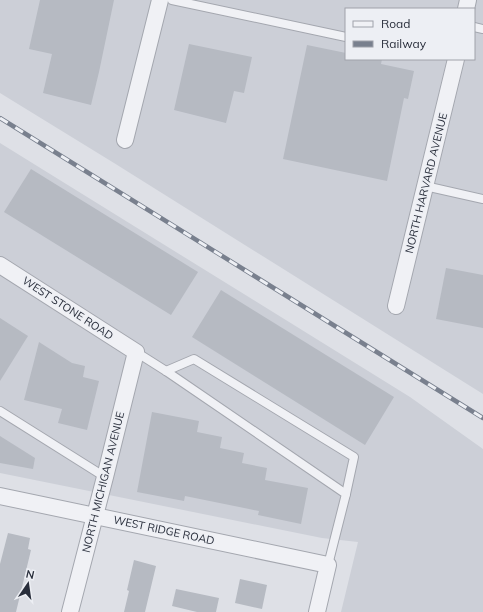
<svg xmlns="http://www.w3.org/2000/svg" width="483" height="612" font-family="Mulish,sans-serif">
<style>
.built{fill:#cccfd7;fill-rule:evenodd}
.building{fill:#b6bac2}
.lines{fill:none;stroke-linecap:round;stroke-linejoin:round}
.lane-casing{stroke:#a4a7af;stroke-width:10}
.street-casing{stroke:#a4a7af;stroke-width:18}
.lane{stroke:#f0f1f5;stroke-width:8}
.street{stroke:#f0f1f5;stroke-width:16}
.rail-casing{stroke:#79808e;stroke-width:4.5}
.rail{stroke:#edeff4;stroke-width:3;stroke-dasharray:9;stroke-linecap:butt}
.labels{text-anchor:middle;dominant-baseline:central;stroke-width:3;stroke-linejoin:round;paint-order:stroke}
.street-label{font-size:11px;fill:#292e3b;stroke:#edeff4}
</style>
<rect width="100%" height="100%" fill="#dee0e6"/>
<g class="built">
<path d="M 0,0 L 483,0 L 483,394 L 114,163 L 0,93 ZM 346,9 L 474,9 L 474,59 L 346,59 Z"/>
<polygon points="0,143 410,397 483,449 483,612 341,612 358,542 322,538 0,473"/>
</g>
<g class="building">
<polygon points="40,0 114,0 99,72 91,105 43,93 52,54 29,49"/>
<polygon points="189,44 252,57 244,93 234,91 226,123 174,110"/>
<polygon points="307,45 346,53 346,59 382,59 381,64 414,71 408,99 404,98 387,181 283,159"/>
<polygon points="31,169 198,272 171,315 4,212"/>
<polygon points="446,268 483,275 483,328 436,319"/>
<polygon points="221,290 394,397 365,445 192,337"/>
<polygon points="0,318 28,336 0,381"/>
<polygon points="39,342 72,363 85,366 83,377 99,381 87,430 58,423 62,409 24,400"/>
<polygon points="152,412 199,421 197,432 222,437 220,448 244,453 242,463 267,468 265,480 308,488 301,524 258,515 259,511 185,496 184,501 137,492"/>
<polygon points="0,436 35,458 33,469 0,463"/>
<polygon points="8,533 30,538 28,549 31,550 16,612 0,612 0,564"/>
<polygon points="134,560 156,566 145,612 124,612 129,591 127,590"/>
<polygon points="240,579 267,585 262,609 235,603"/>
<polygon points="176,589 219,598 216,612 197,612 172,606"/>
</g>
<g class="lines">
<defs>
<g id="lane">
<polyline points="172,0 346,37"/>
<polyline points="474,27 483,29"/>
<polyline points="425,186 483,199"/>
<polyline points="136,352 166,371 346,494 328,565"/>
<polyline points="166,371 194,359 354,457 346,494"/>
<polyline points="0,411 105,477"/>
</g>
<g id="street">
<polyline points="466,9 468,0"/>
<polyline points="125,140 160,0"/>
<polyline points="0,265 136,352 105,477 70,612"/>
<polyline points="396,306 456,59"/>
<polyline points="0,496 328,565 317,612"/>
</g>
</defs>
<use href="#lane" class="lane-casing"/>
<use href="#street" class="street-casing"/>
<use href="#lane" class="lane"/>
<use href="#street" class="street"/>
<defs>
<polyline id="rail" points="0,118 483,418"/>
</defs>
<use href="#rail" class="rail-casing"/>
<use href="#rail" class="rail"/>
</g>
<g class="labels">
<g class="street-label">
<text transform="translate(426 183) rotate(-76)">NORTH HARVARD AVENUE</text>
<text transform="translate(68 308) rotate(33)">WEST STONE ROAD</text>
<text transform="translate(103 482) rotate(-76)">NORTH MICHIGAN AVENUE</text>
<text transform="translate(164 530) rotate(12)">WEST RIDGE ROAD</text>
</g>
</g>
<rect x="345" y="8" width="130" height="52" fill="#edeff4" stroke="#9fa2aa"/>
<rect x="353" y="21" width="20" height="6" fill="#f0f1f5" stroke="#9fa2aa"/>
<text x="381" y="28" font-size="12" fill="#292e3b">Road</text>
<rect x="353" y="41" width="20" height="6" fill="#79808e" stroke="#9fa2aa"/>
<text x="381" y="48" font-size="12" fill="#292e3b">Railway</text>
<g transform="translate(28 584) rotate(13)" stroke="#edeff4" stroke-width="3" paint-order="stroke">
<path d="M0-3L7 15L0 10L-7 15Z" fill="#292e3b"/>
<text y="-6" font-size="11" font-weight="bold" text-anchor="middle" fill="#292e3b">N</text>
</g>
</svg>
